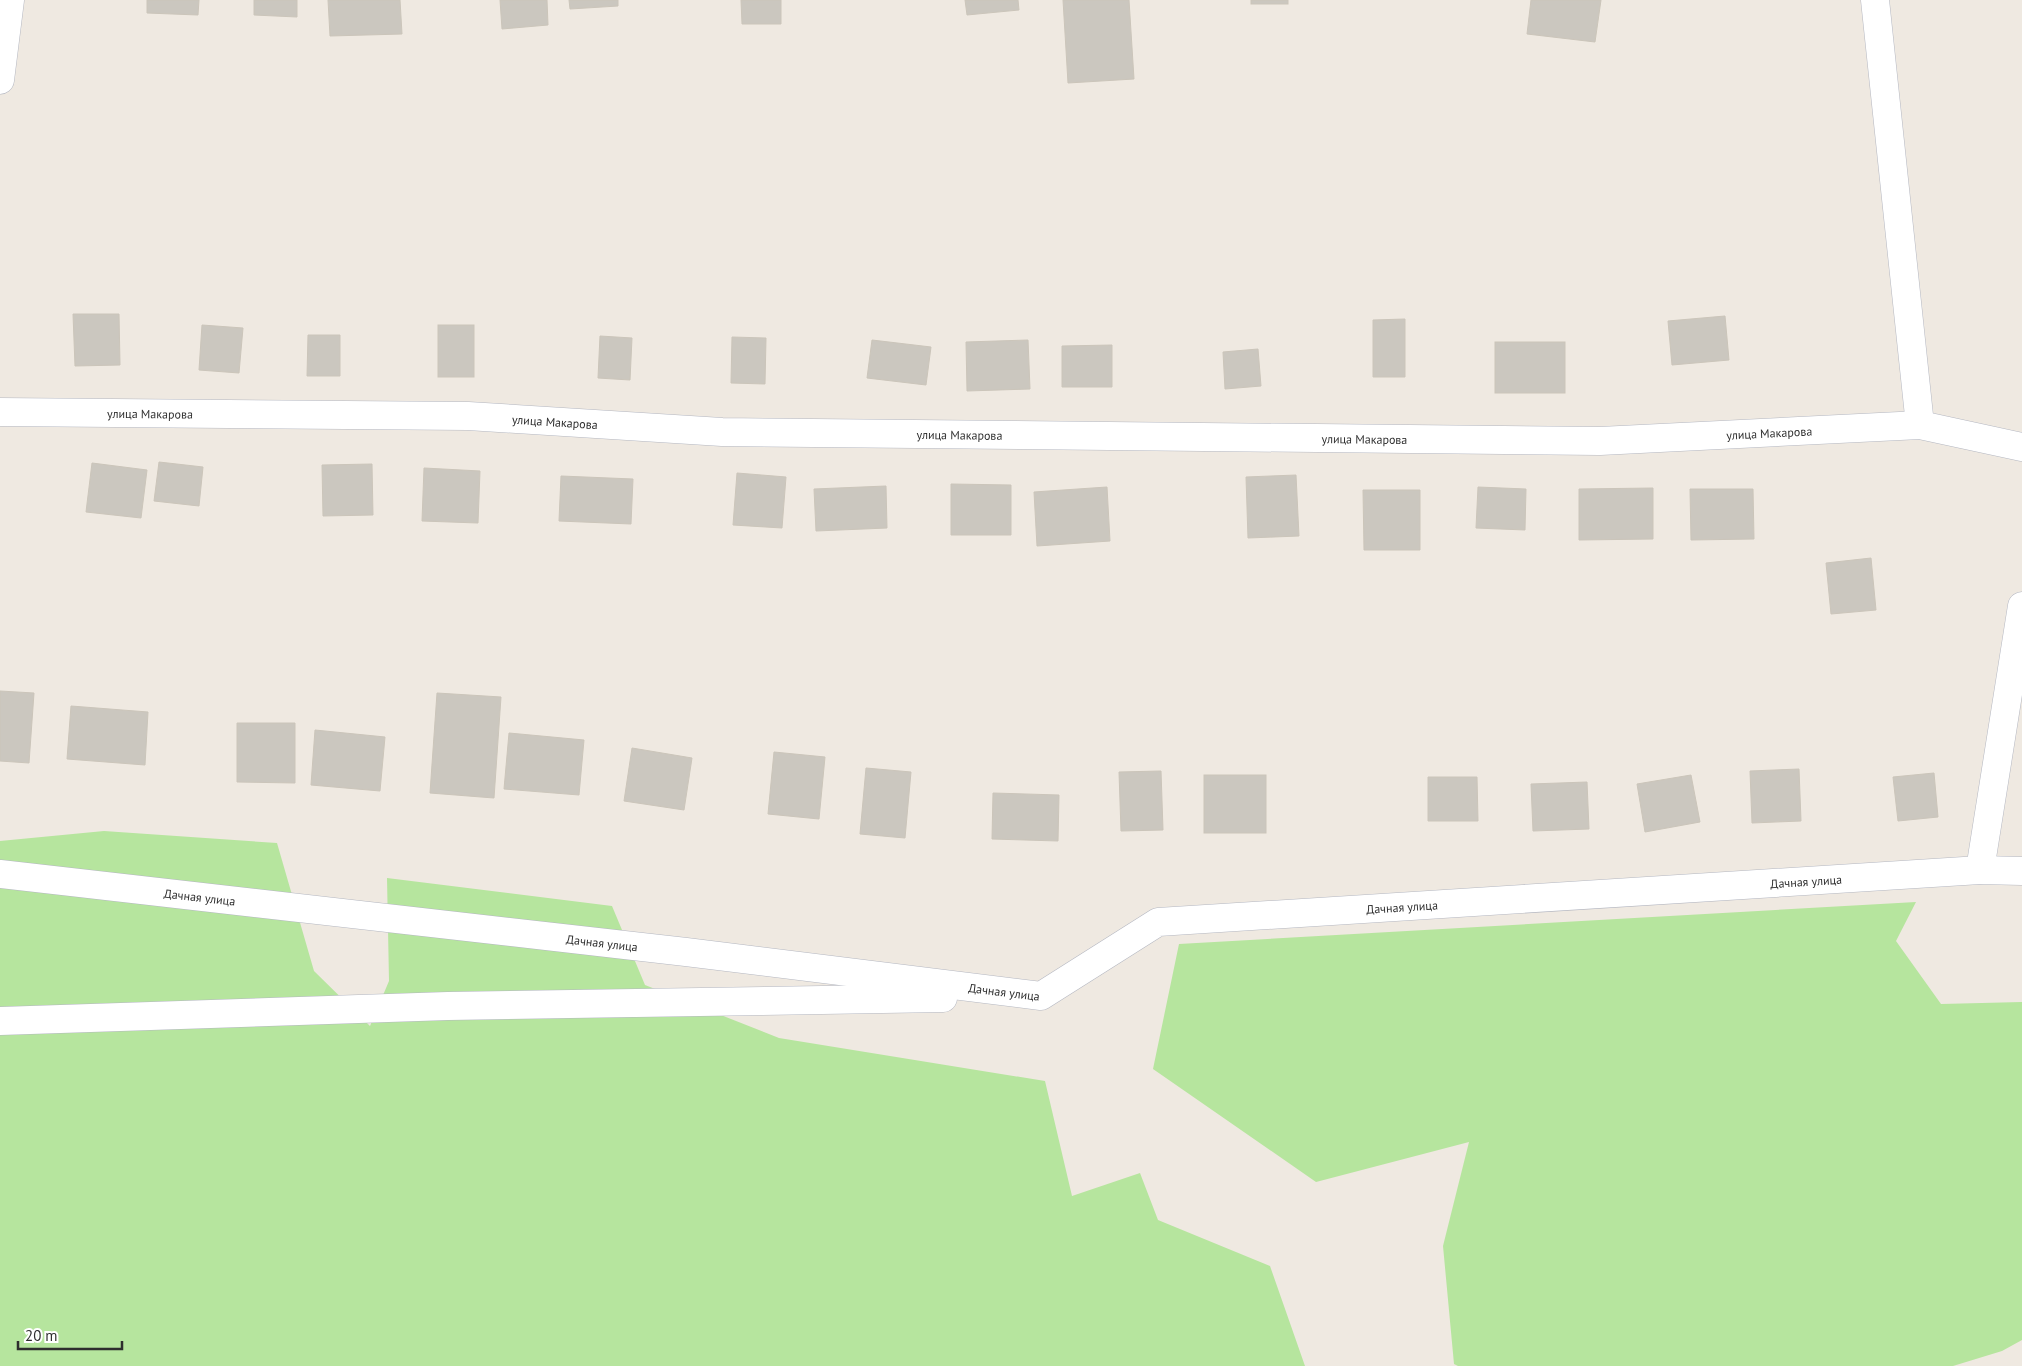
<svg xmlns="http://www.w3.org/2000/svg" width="2022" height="1366" font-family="'PT Sans',sans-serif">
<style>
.green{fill:#b6e59e}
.building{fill:#cbc7bf;stroke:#cbc5ba}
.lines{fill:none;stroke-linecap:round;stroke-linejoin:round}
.minor-casing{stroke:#b4b7c1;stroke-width:29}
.minor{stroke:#fff;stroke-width:28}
.labels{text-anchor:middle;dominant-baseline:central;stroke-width:5;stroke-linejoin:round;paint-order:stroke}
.street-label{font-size:12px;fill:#2e2e2e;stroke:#fff}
</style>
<rect width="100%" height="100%" fill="#efe9e1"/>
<g class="green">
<polygon points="104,831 277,843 314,971 370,1026 389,981 387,878 612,906 645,985 779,1038 1045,1081 1072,1196 1140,1173 1158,1220 1270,1266 1305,1366 0,1366 0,841"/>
<polygon points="1916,902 1896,941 1941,1004 2022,1002 2022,1340 2002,1351 1953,1366 1458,1366 1454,1364 1443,1246 1469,1142 1316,1182 1153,1069 1179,944"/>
</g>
<g class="building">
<polygon points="147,0 199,0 198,15 147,13"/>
<polygon points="254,0 297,0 297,17 254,15"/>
<polygon points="328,0 400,0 402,34 330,36"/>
<polygon points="500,0 547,0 548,25 502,29"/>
<polygon points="569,0 618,0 618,6 570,9"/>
<polygon points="741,0 781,0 781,24 742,24"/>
<polygon points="965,0 1018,0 1019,10 967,15"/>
<polygon points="1063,0 1129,0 1134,79 1068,83"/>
<rect x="1251" y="0" width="37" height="4"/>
<polygon points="1531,0 1601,0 1595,42 1527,34"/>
<polygon points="73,314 119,314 120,365 75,366"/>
<polygon points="1725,316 1729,360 1672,365 1668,321"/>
<polygon points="1405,319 1405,377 1373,377 1373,320"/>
<polygon points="202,325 243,328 239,373 199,370"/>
<rect x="438" y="325" width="36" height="52"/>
<polygon points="308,335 340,335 340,376 307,376"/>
<polygon points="600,336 632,338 630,380 598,378"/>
<polygon points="732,337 766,338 765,384 731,383"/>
<polygon points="872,340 931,347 926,385 867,378"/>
<polygon points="1028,340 1030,389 967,391 966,342"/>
<rect x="1495" y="342" width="70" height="51"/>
<polygon points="1112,345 1112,387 1062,387 1062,346"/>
<polygon points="1258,349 1261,386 1225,389 1223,352"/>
<polygon points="159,462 203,467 199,506 154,501"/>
<polygon points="92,463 147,470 141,518 86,512"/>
<polygon points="372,464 373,515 323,516 322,465"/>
<polygon points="424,468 480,471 478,523 422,521"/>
<polygon points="737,473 786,477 782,528 733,525"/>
<polygon points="1296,475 1299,536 1248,538 1246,477"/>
<polygon points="561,476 633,479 631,524 559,521"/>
<polygon points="951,484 1011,485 1011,535 951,535"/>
<polygon points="886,486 887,528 816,531 814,489"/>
<polygon points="1107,487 1110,541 1037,546 1034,492"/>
<polygon points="1478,487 1526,489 1525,530 1476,528"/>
<polygon points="1653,488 1653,539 1579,540 1579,489"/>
<polygon points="1690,489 1753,489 1754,539 1691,540"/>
<polygon points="1363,490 1420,490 1420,550 1364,550"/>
<polygon points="1871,558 1876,610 1831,614 1826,563"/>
<polygon points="0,691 34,693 29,763 0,761"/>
<polygon points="437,693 501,697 494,798 430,793"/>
<polygon points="71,706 148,712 145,765 67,759"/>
<polygon points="237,723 295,723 295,783 237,782"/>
<polygon points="315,730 385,737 380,791 311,785"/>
<polygon points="509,733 584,740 579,795 504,789"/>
<polygon points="632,748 692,758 684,810 624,801"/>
<polygon points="774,752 825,757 819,819 768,814"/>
<polygon points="866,768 911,772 905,838 860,834"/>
<polygon points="1799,769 1801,821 1752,823 1750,771"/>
<polygon points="1161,771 1163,830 1121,831 1119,772"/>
<polygon points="1934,773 1938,817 1898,821 1893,777"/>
<rect x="1204" y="775" width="62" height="58"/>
<polygon points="1691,775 1700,822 1645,832 1637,784"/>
<polygon points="1428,777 1477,777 1478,821 1428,821"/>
<polygon points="1587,782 1589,829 1533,831 1531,784"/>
<polygon points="993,793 1059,795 1058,841 992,839"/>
</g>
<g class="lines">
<defs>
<g id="minor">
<polyline points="1875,0 1920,425"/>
<polyline points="0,80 10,0"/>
<path id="s1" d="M 0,412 L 468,416 L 722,432 L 1600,441 L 1920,425 L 2022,447"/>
<polyline points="1980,870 2022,606"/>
<path id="s2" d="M 0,874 L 686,952 L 1041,996 L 1158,922 L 1980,870 L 2022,871"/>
<polyline points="0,1021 448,1006 943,998"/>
</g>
</defs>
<use href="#minor" class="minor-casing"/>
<use href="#minor" class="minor"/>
</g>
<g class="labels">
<g class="street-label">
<text stroke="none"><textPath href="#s1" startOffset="150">улица Макарова</textPath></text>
<text stroke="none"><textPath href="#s1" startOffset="555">улица Макарова</textPath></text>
<text stroke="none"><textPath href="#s1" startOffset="1770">улица Макарова</textPath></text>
<text stroke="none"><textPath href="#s1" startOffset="960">улица Макарова</textPath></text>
<text stroke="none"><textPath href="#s1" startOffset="1365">улица Макарова</textPath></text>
<text stroke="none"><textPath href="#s2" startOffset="1836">Дачная улица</textPath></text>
<text stroke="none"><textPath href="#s2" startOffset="201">Дачная улица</textPath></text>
<text stroke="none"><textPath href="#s2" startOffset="1431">Дачная улица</textPath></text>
<text stroke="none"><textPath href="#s2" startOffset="606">Дачная улица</textPath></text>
<text stroke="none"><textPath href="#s2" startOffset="1011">Дачная улица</textPath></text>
</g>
</g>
<path d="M18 1341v8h104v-8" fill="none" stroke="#2e2e2e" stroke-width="2.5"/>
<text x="25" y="1341" font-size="15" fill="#2e2e2e" stroke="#ffffff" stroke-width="4" paint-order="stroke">20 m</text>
</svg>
